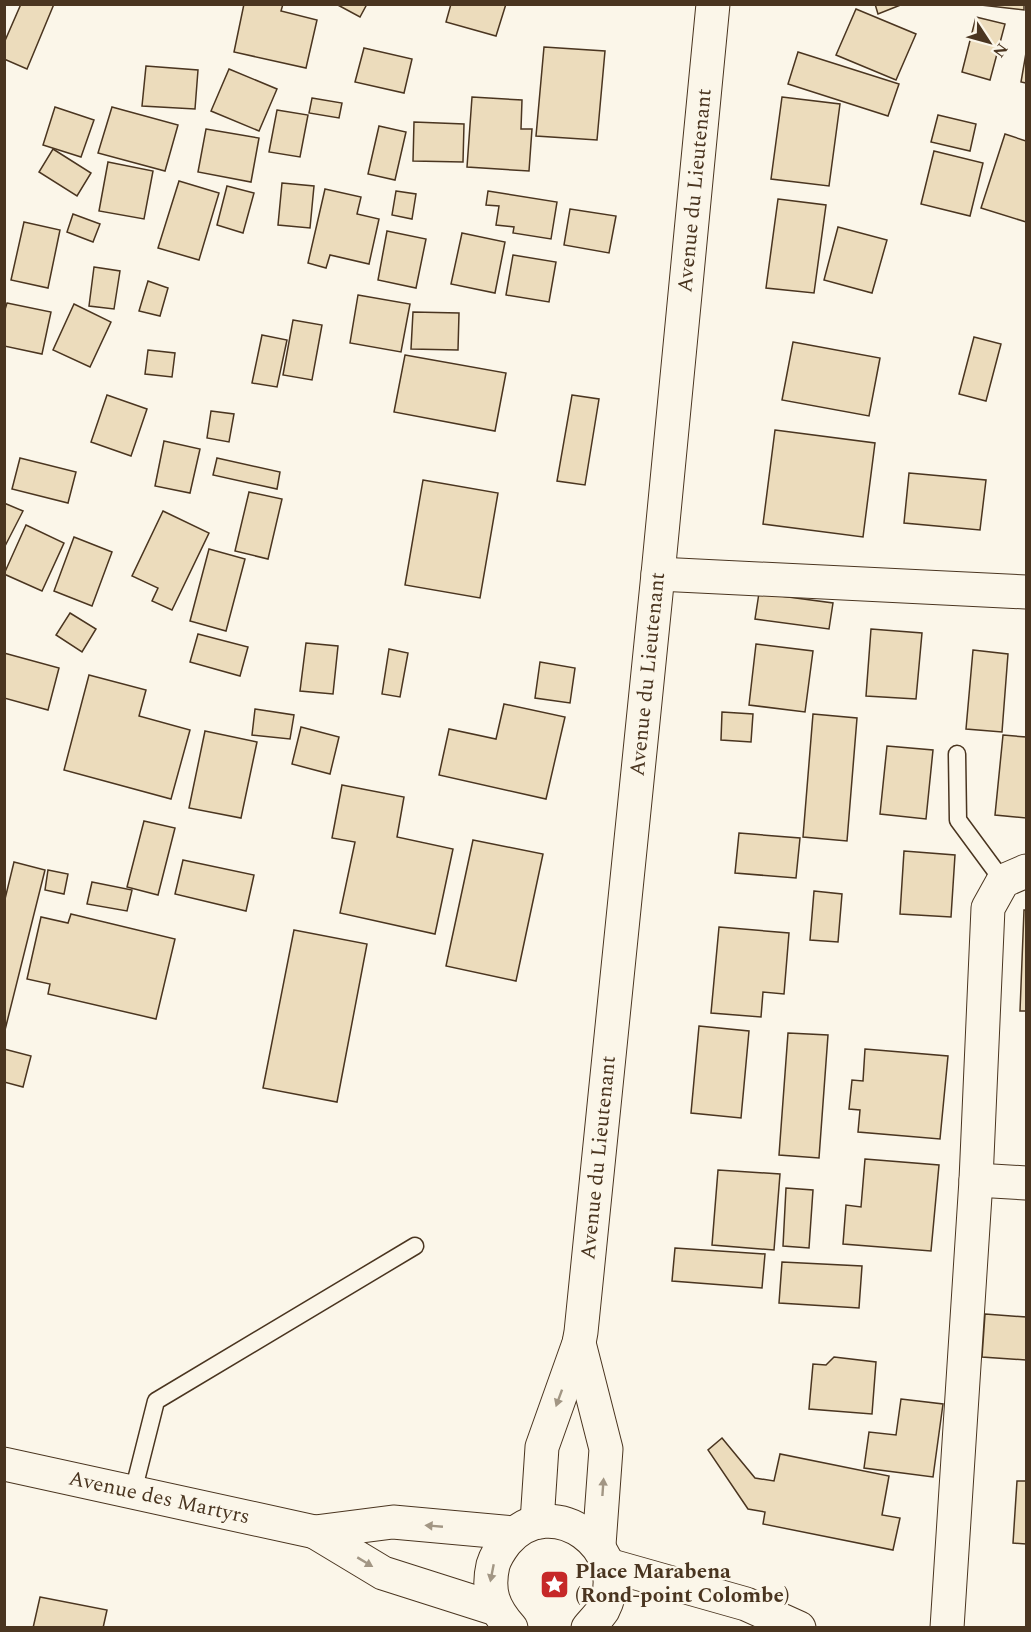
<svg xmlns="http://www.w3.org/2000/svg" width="1031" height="1632" font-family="Spectral,serif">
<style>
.building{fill:#ecdcbc;stroke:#4a3520;stroke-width:1.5}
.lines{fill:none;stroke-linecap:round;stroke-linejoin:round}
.lane-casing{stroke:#4a3520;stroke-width:19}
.street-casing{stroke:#4a3520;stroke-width:35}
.secondary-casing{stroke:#4a3520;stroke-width:35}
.primary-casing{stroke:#4a3520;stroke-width:35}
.lane{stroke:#fbf6e9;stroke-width:16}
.street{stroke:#fbf6e9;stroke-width:33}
.secondary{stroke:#fbf6e9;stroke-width:33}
.primary{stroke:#fbf6e9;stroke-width:33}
.oneway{fill:#a29684}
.labels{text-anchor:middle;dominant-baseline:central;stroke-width:4.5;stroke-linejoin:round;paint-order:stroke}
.street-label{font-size:21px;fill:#4a3520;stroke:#fbf6e9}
.poi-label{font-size:21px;font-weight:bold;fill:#4a3520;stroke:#fbf6e9;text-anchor:start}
</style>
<rect width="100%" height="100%" fill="#fbf6e9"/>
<g class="building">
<polygon points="21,4 54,4 27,69 4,59 4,43"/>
<polygon points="244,4 283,4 281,11 317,20 306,68 234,52"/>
<polygon points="336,4 367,4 360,17"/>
<polygon points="451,4 506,4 496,36 446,22"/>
<polygon points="875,4 903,4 878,14"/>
<polygon points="972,4 1024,4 1024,10"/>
<polygon points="856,9 916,34 896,80 836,55"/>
<polygon points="976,17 1005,24 990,80 962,72"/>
<polygon points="544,47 605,51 597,140 536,136"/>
<polygon points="364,48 412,59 404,93 355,82"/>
<polygon points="798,52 899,84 888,116 788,84"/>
<polygon points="1026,53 1026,83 1021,82"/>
<polygon points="146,66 198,70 195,109 142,106"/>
<polygon points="229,69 277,89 259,131 211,111"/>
<polygon points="472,97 522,100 521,129 532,129 529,171 467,167"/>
<polygon points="782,97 840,104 829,186 771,179"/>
<polygon points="312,98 342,103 339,118 309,113"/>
<polygon points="55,107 94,120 81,157 43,145"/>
<polygon points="112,107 178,125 165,171 98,153"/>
<polygon points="277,110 308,115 300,157 269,152"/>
<polygon points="938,115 976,124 970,151 931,142"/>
<polygon points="414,122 464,124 463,162 413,161"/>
<polygon points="379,126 406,132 395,180 368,174"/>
<polygon points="206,129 259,138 251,182 198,172"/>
<polygon points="1005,134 1026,141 1026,222 981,208"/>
<polygon points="53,149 91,173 77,196 39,172"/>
<polygon points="934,151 983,163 970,216 921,204"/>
<polygon points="108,162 153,171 144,219 99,211"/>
<polygon points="179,181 219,193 199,260 158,248"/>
<polygon points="282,183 314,186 310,228 278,225"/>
<polygon points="227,186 254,193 243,233 217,225"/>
<polygon points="325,189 361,197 357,214 379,219 369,264 330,255 326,268 308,263"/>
<polygon points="396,191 416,194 412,219 392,215"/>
<polygon points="488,191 557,202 551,239 513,233 514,227 496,225 499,206 486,205"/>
<polygon points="778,199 826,205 814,293 766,288"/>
<polygon points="570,209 616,216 609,253 564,245"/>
<polygon points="73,214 100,224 93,242 67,232"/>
<polygon points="24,222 60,230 48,288 11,280"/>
<polygon points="838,227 887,240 872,293 824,280"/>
<polygon points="387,231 426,239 416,288 378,280"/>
<polygon points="462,233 505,242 495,293 451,284"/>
<polygon points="513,255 556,262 549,302 506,295"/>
<polygon points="94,267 120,271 114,309 89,306"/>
<polygon points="148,281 168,288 160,316 139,311"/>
<polygon points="358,295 410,304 401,352 350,343"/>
<polygon points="7,303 51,312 42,354 4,346 4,313"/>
<polygon points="74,304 111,322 90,367 53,350"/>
<polygon points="413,312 459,313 458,350 411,349"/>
<polygon points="293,320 322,325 312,380 283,375"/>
<polygon points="262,335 287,340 277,387 252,383"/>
<polygon points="974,337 1001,344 986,401 959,394"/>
<polygon points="793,342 880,358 869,416 782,400"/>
<polygon points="148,350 175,353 172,377 145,374"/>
<polygon points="405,355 506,373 495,431 394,412"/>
<polygon points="107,395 147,409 131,456 91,442"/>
<polygon points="572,395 599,399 585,485 557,481"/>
<polygon points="211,411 234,414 229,442 207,438"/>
<polygon points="775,430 875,443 863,537 763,524"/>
<polygon points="164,441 200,449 190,493 155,486"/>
<polygon points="20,458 76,472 68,503 12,489"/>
<polygon points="217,458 280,472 277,489 213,475"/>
<polygon points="909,473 986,480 980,530 904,523"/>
<polygon points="423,480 498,493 480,598 405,585"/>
<polygon points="249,492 282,499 268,559 235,551"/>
<polygon points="4,503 23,511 4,548"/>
<polygon points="163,511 209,533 172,610 152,601 158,588 132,576"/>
<polygon points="26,525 64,543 42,591 4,574"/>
<polygon points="74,537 112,552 92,606 54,591"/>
<polygon points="209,549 245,559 226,631 190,621"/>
<polygon points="759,593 833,603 829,629 755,619"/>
<polygon points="70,613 96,629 82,652 56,635"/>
<polygon points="871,629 922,633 916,699 866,696"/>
<polygon points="198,634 248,647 240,676 190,662"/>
<polygon points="306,643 338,646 333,694 300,691"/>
<polygon points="756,644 813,651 805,712 749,705"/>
<polygon points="389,649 408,653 400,697 382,694"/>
<polygon points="973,650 1008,654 1002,732 966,729"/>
<polygon points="4,653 59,668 48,710 4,698"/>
<polygon points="540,662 575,668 570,703 535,698"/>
<polygon points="89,675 146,690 139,716 190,730 171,799 64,770"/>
<polygon points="504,704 565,717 546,799 439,775 449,729 496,739"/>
<polygon points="255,709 294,715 290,739 252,735"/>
<polygon points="722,712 753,714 751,742 721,740"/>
<polygon points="813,714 857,718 847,841 803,837"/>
<polygon points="301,727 339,737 330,774 292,764"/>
<polygon points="205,731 257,742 241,818 189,808"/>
<polygon points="1003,735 1026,737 1026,818 995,815"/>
<polygon points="887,746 933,750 926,819 880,814"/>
<polygon points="342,785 404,797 397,837 453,849 435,934 340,913 355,842 332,838"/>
<polygon points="144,821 175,828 158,895 127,887"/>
<polygon points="739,833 800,838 796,878 735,873"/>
<polygon points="473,840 543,854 516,981 446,966"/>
<polygon points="904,851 955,855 951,917 900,914"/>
<polygon points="183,860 254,875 246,911 175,894"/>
<polygon points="14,862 45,870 4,1034 4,903"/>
<polygon points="48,870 68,874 64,894 45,890"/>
<polygon points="92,882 132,890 127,911 87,904"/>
<polygon points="814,891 842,894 838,942 810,940"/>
<polygon points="1024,910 1026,910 1026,1011 1020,1011"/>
<polygon points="71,914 175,939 156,1019 48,994 50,984 27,979 41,917 68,923"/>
<polygon points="719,927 789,933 784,994 763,992 761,1017 711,1013"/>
<polygon points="294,930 367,944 337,1102 263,1088"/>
<polygon points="699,1026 749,1031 741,1118 691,1113"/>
<polygon points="788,1033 828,1035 819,1158 779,1155"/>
<polygon points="4,1049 31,1056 23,1087 4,1082"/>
<polygon points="865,1049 948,1056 940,1139 858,1132 860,1110 849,1109 852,1080 863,1081"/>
<polygon points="865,1159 939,1165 931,1251 843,1244 846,1205 861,1207"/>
<polygon points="718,1170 780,1174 774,1250 712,1245"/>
<polygon points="786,1188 813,1190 809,1248 783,1246"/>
<polygon points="675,1248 765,1254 762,1288 672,1281"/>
<polygon points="782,1262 862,1266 859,1308 779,1303"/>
<polygon points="985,1314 1026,1317 1026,1360 982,1357"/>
<polygon points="834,1357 876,1362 872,1414 809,1409 813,1364 826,1365"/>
<polygon points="901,1399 943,1404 933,1477 864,1468 869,1432 896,1435"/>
<polygon points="722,1438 755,1478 774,1481 780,1454 889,1476 882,1515 900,1518 893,1550 763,1524 765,1512 748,1509 708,1450"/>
<polygon points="1017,1481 1026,1481 1026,1544 1013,1543"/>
<polygon points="40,1597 107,1610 103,1628 33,1628"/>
</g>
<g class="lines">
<defs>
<g id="lane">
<polyline points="957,754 958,820 1003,881"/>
<polyline points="133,1492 156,1401 415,1246"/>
</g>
<g id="street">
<polyline points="658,574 1026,592"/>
<polyline points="976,1180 1026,1183"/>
<polyline points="947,1628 976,1180 988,908 1003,881 1026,871"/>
</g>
<polyline id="secondary" points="608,1565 746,1604 799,1628"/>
<g id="primary">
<polyline points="579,1343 606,1449 599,1545"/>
<path id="s1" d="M 4,1464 L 315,1532 L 393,1522 L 514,1533"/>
<path id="s2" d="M 537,1522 L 542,1447 L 579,1343 L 581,1332 L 658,574 L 713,4"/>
<polyline points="315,1532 383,1573 496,1609"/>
<path d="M 511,1628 C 493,1608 487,1591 493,1565 C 496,1555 500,1550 506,1542 C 551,1488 635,1549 603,1610 C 599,1616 593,1622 588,1628"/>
</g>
</defs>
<use href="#lane" class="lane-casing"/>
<use href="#street" class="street-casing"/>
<use href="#secondary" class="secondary-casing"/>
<use href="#primary" class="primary-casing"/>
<use href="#lane" class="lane"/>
<use href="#street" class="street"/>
<use href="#secondary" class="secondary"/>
<use href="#primary" class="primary"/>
</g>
<defs><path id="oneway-solid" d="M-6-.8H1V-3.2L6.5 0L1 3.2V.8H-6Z" transform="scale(1.5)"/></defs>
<g class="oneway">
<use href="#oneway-solid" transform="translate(559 1398) rotate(110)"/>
<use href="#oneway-solid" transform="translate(603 1487) rotate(-86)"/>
<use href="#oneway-solid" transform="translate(434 1526) rotate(-175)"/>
<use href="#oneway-solid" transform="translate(365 1562) rotate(31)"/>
<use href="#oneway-solid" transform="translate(492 1573) rotate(101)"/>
</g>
<defs>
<symbol id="sight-square" viewBox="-11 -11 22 22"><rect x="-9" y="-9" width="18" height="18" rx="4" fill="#c62828" stroke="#fbf6e9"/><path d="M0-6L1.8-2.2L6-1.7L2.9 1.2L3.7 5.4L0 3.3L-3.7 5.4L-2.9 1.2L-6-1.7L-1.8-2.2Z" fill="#fff"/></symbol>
</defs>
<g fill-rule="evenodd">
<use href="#sight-square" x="538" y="1568" width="33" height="33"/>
</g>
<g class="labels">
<g class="street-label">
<text stroke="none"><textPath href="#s2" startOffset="1344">Avenue du Lieutenant</textPath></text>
<text stroke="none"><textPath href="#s2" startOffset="858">Avenue du Lieutenant</textPath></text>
<text stroke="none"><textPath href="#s2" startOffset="372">Avenue du Lieutenant</textPath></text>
<text stroke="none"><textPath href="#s1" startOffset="159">Avenue des Martyrs</textPath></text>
</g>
<g class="poi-label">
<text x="575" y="1572">Place Marabena<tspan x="575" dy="24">(Rond-point Colombe)</tspan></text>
</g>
</g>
<rect width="1031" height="1632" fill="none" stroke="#4a3520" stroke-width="12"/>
<g transform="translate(989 42) rotate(126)" stroke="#fbf6e9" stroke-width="4.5" paint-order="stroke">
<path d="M0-4.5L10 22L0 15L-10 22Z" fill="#4a3520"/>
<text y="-9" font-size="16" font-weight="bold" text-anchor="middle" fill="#4a3520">N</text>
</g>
</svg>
